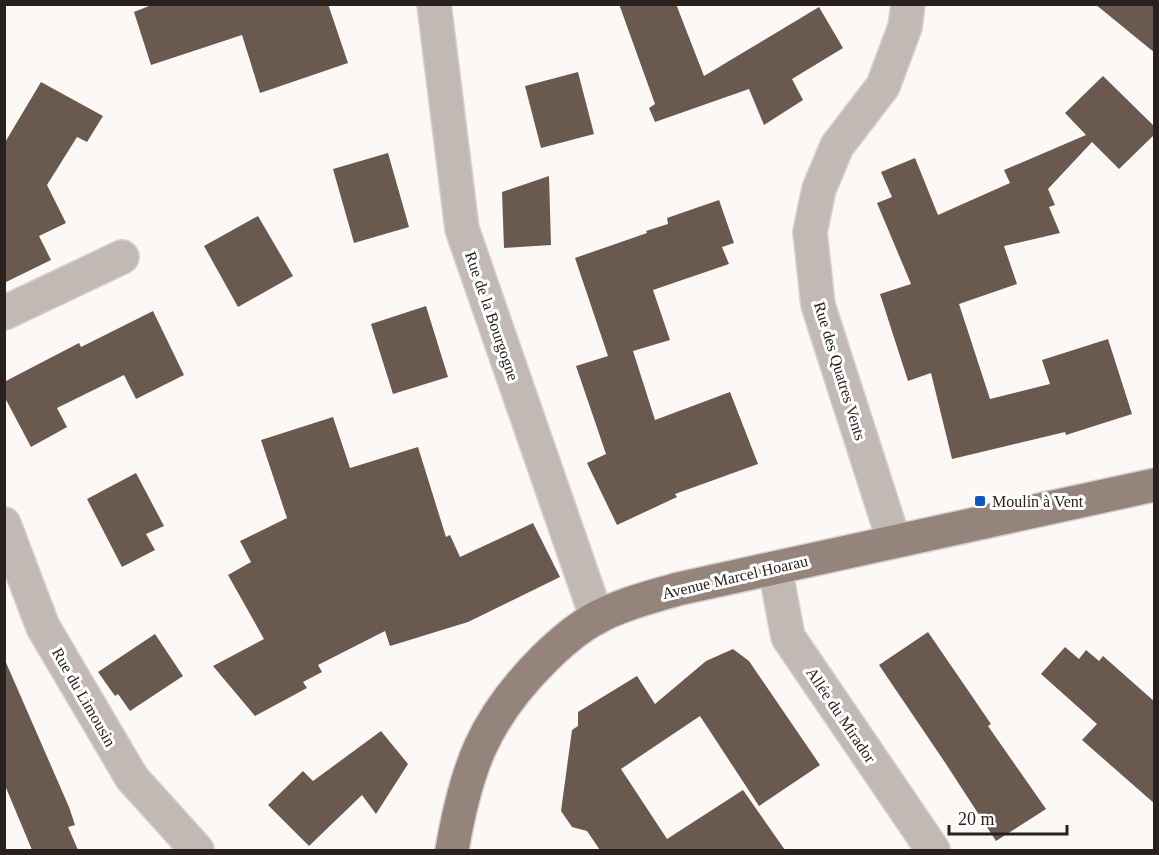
<svg xmlns="http://www.w3.org/2000/svg" width="1159" height="855" font-family="Georgia,serif">
<style>
.building{fill:#6a594f}
.lines{fill:none;stroke-linecap:round;stroke-linejoin:round}
.minor-casing{stroke:#d6d1cf;stroke-width:36}
.major-casing{stroke:#d6d1cf;stroke-width:36}
.minor{stroke:#c2b9b5;stroke-width:33}
.major{stroke:#94847c;stroke-width:33}
.poi-dot{fill:#1157c2;stroke:#fff;stroke-width:2}
.labels{text-anchor:middle;dominant-baseline:central;stroke-width:6;stroke-linejoin:round;paint-order:stroke}
.street-label{font-size:16px;fill:#29211d;stroke:#fff}
.poi-label{font-size:16px;fill:#29211d;stroke:#fff;text-anchor:start}
</style>
<rect width="100%" height="100%" fill="#fcf8f6"/>
<g class="building">
<polygon points="154,4 328,4 348,63 260,93 242,35 151,65 134,12"/>
<polygon points="619,4 676,4 704,76 819,7 843,48 792,79 803,100 764,125 749,89 655,122 649,108 655,104"/>
<polygon points="1095,4 1155,4 1155,53"/>
<polygon points="578,72 594,134 541,148 525,86"/>
<polygon points="1103,76 1155,127 1155,134 1119,169 1092,142 1048,189 1055,205 1049,207 1060,233 1004,246 1017,284 959,304 990,399 1050,384 1042,360 1108,339 1132,414 1066,435 1065,432 952,459 931,373 908,381 880,294 911,284 877,203 892,197 881,172 915,158 938,215 1010,183 1004,170 1086,135 1065,113"/>
<polygon points="41,82 103,116 87,142 77,137 47,185 66,223 39,236 51,260 4,283 4,144"/>
<polygon points="388,153 409,227 354,243 333,169"/>
<polygon points="549,176 551,245 504,248 502,192"/>
<polygon points="719,200 734,243 722,247 729,264 653,290 670,340 633,351 655,420 730,392 758,464 675,494 677,497 617,525 587,463 606,454 576,366 608,356 575,258 647,233 646,231 668,224 667,218"/>
<polygon points="258,216 293,276 238,307 204,246"/>
<polygon points="426,306 448,377 393,394 371,324"/>
<polygon points="153,311 184,375 136,399 124,375 57,408 67,427 31,447 4,396 4,382 79,343 81,347"/>
<polygon points="333,417 350,468 418,447 446,537 450,535 460,557 533,523 560,577 468,622 390,646 385,631 318,665 322,672 303,682 307,688 255,716 213,666 264,639 228,575 251,562 240,541 287,518 261,440"/>
<polygon points="136,473 164,526 146,534 155,550 122,567 87,499"/>
<polygon points="928,632 991,724 988,726 1046,809 996,841 946,764 879,665"/>
<polygon points="155,634 183,676 130,711 118,694 115,696 98,672"/>
<polygon points="1065,647 1079,659 1086,650 1099,661 1103,656 1155,702 1155,804 1082,740 1097,724 1041,674"/>
<polygon points="733,649 749,661 820,765 759,806 700,716 621,769 667,839 743,790 785,850 600,850 587,831 572,827 561,811 572,730 578,726 578,712 637,676 655,704 706,661"/>
<polygon points="4,658 69,807 75,825 68,827 78,850 32,850 4,783"/>
<polygon points="381,731 408,764 376,814 362,795 309,846 268,805 303,771 313,781"/>
</g>
<g class="lines">
<defs>
<g id="minor">
<polyline points="434,4 462,229 597,618"/>
<polyline points="4,313 122,257"/>
<polyline points="4,524 43,627 132,778 197,850"/>
<polyline points="894,541 818,305 810,232 819,189 837,146 883,86 905,27 908,4"/>
<polyline points="775,568 788,637 933,850"/>
</g>
<path id="major" d="M 452,850 C 466,769 483,720 543,660 C 559,644 576,629 596,618 C 622,604 651,597 678,589 L 1154,485"/>
</defs>
<use href="#minor" class="minor-casing"/>
<use href="#major" class="major-casing"/>
<use href="#minor" class="minor"/>
<use href="#major" class="major"/>
</g>
<rect class="poi-dot" x="974" y="495" width="12" height="12" rx="3"/>
<g class="labels">
<g class="street-label">
<text transform="translate(492 316) rotate(71)">Rue de la Bourgogne</text>
<text transform="translate(840 371) rotate(73)">Rue des Quatres Vents</text>
<text transform="translate(735 577) rotate(-13)">Avenue Marcel Hoarau</text>
<text transform="translate(84 697) rotate(60)">Rue du Limousin</text>
<text transform="translate(841 715) rotate(56)">Allée du Mirador</text>
</g>
<g class="poi-label">
<text x="992" y="501">Moulin à Vent</text>
</g>
</g>
<rect width="1159" height="855" fill="none" stroke="#29211d" stroke-width="12"/>
<path d="M949 825v9h118v-9" fill="none" stroke="#29211d" stroke-width="3"/>
<text x="958" y="825" font-size="18" fill="#29211d" stroke="#ffffff" stroke-width="4.5" paint-order="stroke">20 m</text>
</svg>
